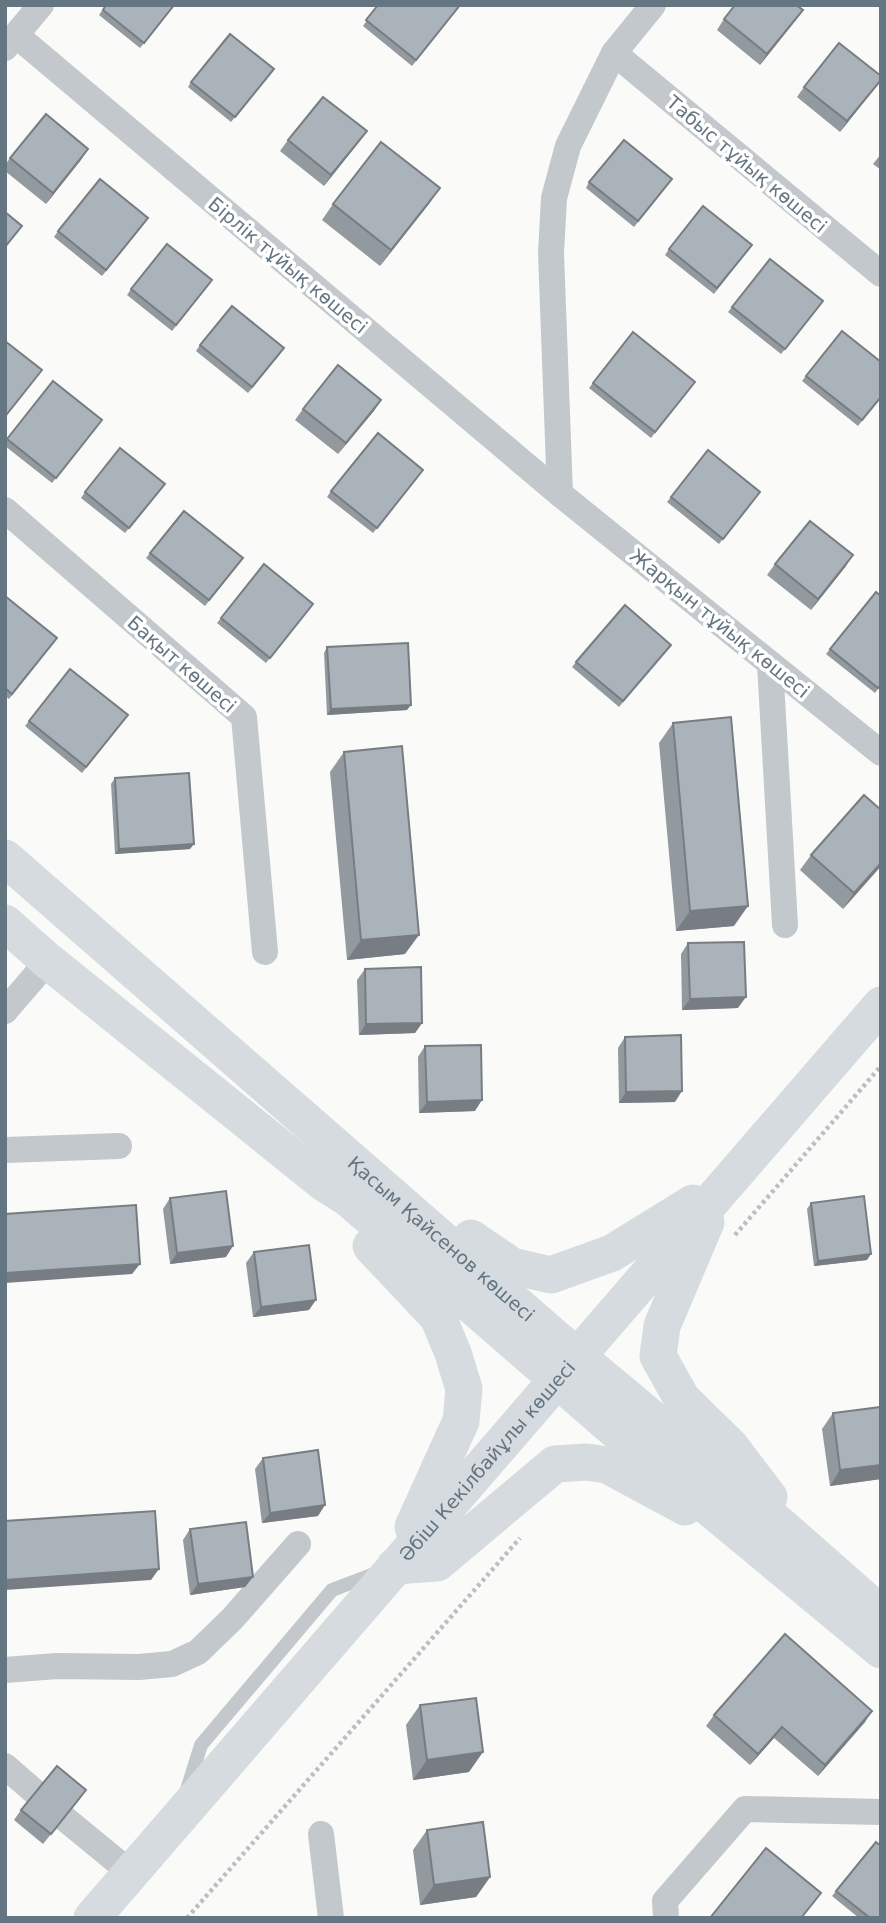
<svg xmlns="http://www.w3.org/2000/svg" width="886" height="1923" font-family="'DejaVu Sans',sans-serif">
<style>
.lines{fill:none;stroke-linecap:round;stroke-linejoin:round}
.path{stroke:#bbbfc2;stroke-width:4.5;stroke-dasharray:3.5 3.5;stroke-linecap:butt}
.lane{stroke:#c3c8cc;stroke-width:14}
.street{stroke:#c3c8cc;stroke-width:26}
.secondary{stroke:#d6dbdf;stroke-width:37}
.wall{fill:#929a9f}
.shaded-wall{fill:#777d82}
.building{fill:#aab3b9;stroke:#777d82;stroke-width:2}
.labels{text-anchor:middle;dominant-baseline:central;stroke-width:7;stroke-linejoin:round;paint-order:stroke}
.street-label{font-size:19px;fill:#657683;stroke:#fff}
</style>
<rect width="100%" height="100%" fill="#fafaf8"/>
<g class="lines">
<g class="path">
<polyline points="735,1235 881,1066"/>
<polyline points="187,1918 520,1538"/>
</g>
<polyline class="lane" points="187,1790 201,1745 332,1590 377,1573"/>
<g class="street">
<polyline points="16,35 560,494 881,753"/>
<polyline points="5,48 41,5"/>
<polyline points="614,53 881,274"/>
<polyline points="560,494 551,253 554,198 568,146 614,53 653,5"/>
<polyline points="5,510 244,717 265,952"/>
<polyline points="770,664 785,925"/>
<polyline points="5,1011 48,961"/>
<polyline points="5,1150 119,1146"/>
<polyline points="5,1670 57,1666 139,1667 172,1664 198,1652 232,1619 298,1544"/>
<polyline points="5,1766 36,1793"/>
<polyline points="64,1818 131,1873"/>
<polyline points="321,1834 331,1918"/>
<polyline points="666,1918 665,1901 745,1809 881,1812"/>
</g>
<g class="secondary">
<path id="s1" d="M 5,858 L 553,1336 L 781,1526 L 881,1614"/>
<polyline points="5,923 48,961 324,1183 349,1199 607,1423 881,1650"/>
<polyline points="706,1222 662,1326 658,1356 682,1399 730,1446 769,1497"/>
<polyline points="471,1238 512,1266 551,1275 612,1253 693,1203"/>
<polyline points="371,1246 438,1317 453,1353 464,1389 461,1421 413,1527"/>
<polyline points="395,1566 437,1563 555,1464 587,1462 607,1465 685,1507"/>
<path id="s2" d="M 92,1918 L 881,1005"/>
</g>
</g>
<g class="wall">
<polygon points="106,5 175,5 140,48 99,15"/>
<polygon points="378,5 461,5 412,66 363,26"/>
<polygon points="803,10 760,65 717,30 724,19"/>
<polygon points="270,74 231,122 188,87 191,82"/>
<polygon points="881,80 840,132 797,97 804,87"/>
<polygon points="367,131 324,186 280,151 288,140"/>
<polygon points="88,149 46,204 5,171 5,165 10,158"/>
<polygon points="881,154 881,170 873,164"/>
<polygon points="589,182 668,184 634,227 586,188"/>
<polygon points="440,188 380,266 322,220 333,204"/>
<polygon points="144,224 102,276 54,237 58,231"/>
<polygon points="752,245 714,294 665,255 669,249"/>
<polygon points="208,286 172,331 127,295 131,289"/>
<polygon points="732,307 819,307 781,354 728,312"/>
<polygon points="200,345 280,354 248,393 196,351"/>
<polygon points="806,376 881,397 858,426 802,381"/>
<polygon points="53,381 102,420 52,483 5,446 5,441"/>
<polygon points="593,383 691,387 651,438 589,388"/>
<polygon points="381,400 338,454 295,420 303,409"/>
<polygon points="423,470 373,533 327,497 331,491"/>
<polygon points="165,484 125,533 81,498 85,492"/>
<polygon points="760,492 719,544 667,502 671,497"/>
<polygon points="150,553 239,563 205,606 146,558"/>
<polygon points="775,564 846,566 811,610 767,575"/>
<polygon points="5,596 53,643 9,699 5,696"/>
<polygon points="313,604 266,663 217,623 221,618"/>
<polygon points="671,645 619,707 572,667 576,662"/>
<polygon points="327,647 407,710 327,715 324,653"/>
<polygon points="830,649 881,685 875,693 826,654"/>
<polygon points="128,715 82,773 25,726 29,721"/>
<polygon points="673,723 734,926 676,931 659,743"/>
<polygon points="344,752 405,954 347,960 330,772"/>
<polygon points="115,778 190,849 115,854 111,784"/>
<polygon points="881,810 881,866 843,909 800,870 811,855"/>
<polygon points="688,943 738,1008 682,1010 681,954"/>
<polygon points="365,969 422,1023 415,1033 359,1035 357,980"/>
<polygon points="625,1037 675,1102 619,1103 618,1048"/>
<polygon points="425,1046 475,1111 419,1113 418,1057"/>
<polygon points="170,1198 226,1257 170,1264 163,1209"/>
<polygon points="811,1203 867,1260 814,1266 807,1209"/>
<polygon points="254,1252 309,1310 253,1317 246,1263"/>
<polygon points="833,1413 881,1479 830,1486 822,1429"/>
<polygon points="263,1458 318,1516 262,1523 255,1469"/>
<polygon points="190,1529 253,1577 245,1587 190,1595 183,1540"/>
<polygon points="420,1705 469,1772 413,1780 406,1725"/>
<polygon points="714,1715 865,1722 818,1776 774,1738 750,1765 706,1726"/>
<polygon points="86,1790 43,1844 14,1820 21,1810"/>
<polygon points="427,1830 490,1877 476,1897 420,1905 413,1850"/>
<polygon points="836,1891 881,1918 859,1918 832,1896"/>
</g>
<g class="shaded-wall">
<polygon points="803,10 795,21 760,65 767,54"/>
<polygon points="881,80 875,88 840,132 847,121"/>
<polygon points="367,131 359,142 324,186 331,175"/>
<polygon points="88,149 81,160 46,204 53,193"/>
<polygon points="440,188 429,204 380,266 391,250"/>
<polygon points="381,400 374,411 338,454 346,443"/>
<polygon points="853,555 846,566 811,610 818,599"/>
<polygon points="411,705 407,710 327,715 331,709"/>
<polygon points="194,844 190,849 115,854 119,849"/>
<polygon points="881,863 881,866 843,909 854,893"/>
<polygon points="748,906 734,926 676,931 690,911"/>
<polygon points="419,935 405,954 347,960 361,940"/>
<polygon points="746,997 738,1008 682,1010 690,999"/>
<polygon points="422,1023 415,1033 359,1035 366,1024"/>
<polygon points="682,1091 675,1102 619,1103 626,1092"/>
<polygon points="482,1100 475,1111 419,1113 427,1102"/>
<polygon points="233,1246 226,1257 170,1264 177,1253"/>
<polygon points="871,1254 867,1260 814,1266 818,1261"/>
<polygon points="140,1264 132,1274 5,1283 5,1273"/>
<polygon points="316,1300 309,1310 253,1317 261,1307"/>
<polygon points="881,1465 881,1479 830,1486 840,1470"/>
<polygon points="325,1505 318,1516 262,1523 270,1513"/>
<polygon points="159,1569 151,1580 5,1590 5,1580"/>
<polygon points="253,1577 245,1587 190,1595 198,1584"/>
<polygon points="872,1711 865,1722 818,1776 825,1765"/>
<polygon points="782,1727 774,1738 750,1765 758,1754"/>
<polygon points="483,1752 469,1772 413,1780 427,1760"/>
<polygon points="86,1790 79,1800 43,1844 51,1834"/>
<polygon points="490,1877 476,1897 420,1905 434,1885"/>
</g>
<g class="building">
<polygon points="106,5 174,5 144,43 103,10"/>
<polygon points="378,5 460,5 416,60 366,20"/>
<polygon points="735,5 796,5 803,10 767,54 724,19"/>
<polygon points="230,34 274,69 235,117 191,82"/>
<polygon points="839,43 881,76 881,80 847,121 804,87"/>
<polygon points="323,97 367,131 331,175 288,140"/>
<polygon points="46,114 88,149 53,193 10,158"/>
<polygon points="624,140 672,179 638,221 589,182"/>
<polygon points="381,142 440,188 391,250 333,204"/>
<polygon points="100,179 148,218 106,270 58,231"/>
<polygon points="703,206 752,245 717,288 669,249"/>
<polygon points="5,212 22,226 5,247"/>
<polygon points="167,244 212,280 176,325 131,289"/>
<polygon points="770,259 823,301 785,349 732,307"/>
<polygon points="232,306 284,348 252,387 200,345"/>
<polygon points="842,331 881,362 881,397 862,420 806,376"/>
<polygon points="633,332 695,382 655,432 593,383"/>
<polygon points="5,341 42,370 7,414 5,412"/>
<polygon points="338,365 381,400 346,443 303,409"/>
<polygon points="53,381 102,420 56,478 7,439"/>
<polygon points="378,433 423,470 377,528 331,491"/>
<polygon points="120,448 165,484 129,528 85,492"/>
<polygon points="708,450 760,492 723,539 671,497"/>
<polygon points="184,511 243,558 209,600 150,553"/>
<polygon points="810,521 853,555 818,599 775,564"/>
<polygon points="264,564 313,604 270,658 221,618"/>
<polygon points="876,592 881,596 881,685 878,688 830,649"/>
<polygon points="5,596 57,638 12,694 5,688"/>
<polygon points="625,605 671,645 623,701 576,662"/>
<polygon points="408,643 411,705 331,709 327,647"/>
<polygon points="70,669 128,715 86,767 29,721"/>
<polygon points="731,717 748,906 690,911 673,723"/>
<polygon points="402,746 419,935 361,940 344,752"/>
<polygon points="189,773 194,844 119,849 115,778"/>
<polygon points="864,795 881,810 881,863 854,893 811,855"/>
<polygon points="744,942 746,997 690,999 688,943"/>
<polygon points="421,967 422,1023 366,1024 365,969"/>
<polygon points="681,1035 682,1091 626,1092 625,1037"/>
<polygon points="481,1045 482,1100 427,1102 425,1046"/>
<polygon points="226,1191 233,1246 177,1253 170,1198"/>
<polygon points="864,1196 871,1254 818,1261 811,1203"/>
<polygon points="136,1205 140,1264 5,1273 5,1214"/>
<polygon points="309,1245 316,1300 261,1307 254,1252"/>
<polygon points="881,1407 881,1465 840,1470 833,1413"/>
<polygon points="318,1450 325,1505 270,1513 263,1458"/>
<polygon points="155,1511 159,1569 5,1580 5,1521"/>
<polygon points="246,1522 253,1577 198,1584 190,1529"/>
<polygon points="785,1634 872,1711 825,1765 782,1727 758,1754 714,1715"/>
<polygon points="476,1698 483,1752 427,1760 420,1705"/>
<polygon points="57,1766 86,1790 51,1834 21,1810"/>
<polygon points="483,1822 490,1877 434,1885 427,1830"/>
<polygon points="876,1842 881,1846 881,1918 870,1918 836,1891"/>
<polygon points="766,1848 821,1893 801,1918 710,1918"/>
</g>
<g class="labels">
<g class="street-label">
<text transform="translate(747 164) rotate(40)">Табыс тұйық көшесі</text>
<text transform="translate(288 265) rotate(40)">Бірлік тұйық көшесі</text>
<text transform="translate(720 623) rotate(39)">Жарқын тұйық көшесі</text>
<text transform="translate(182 664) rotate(41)">Бақыт көшесі</text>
<text stroke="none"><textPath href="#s1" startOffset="579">Қасым Қайсенов көшесі</textPath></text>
<text stroke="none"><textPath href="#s2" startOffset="604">Әбіш Кекілбайұлы көшесі</textPath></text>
</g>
</g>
<rect width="886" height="1923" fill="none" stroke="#657683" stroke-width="14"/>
</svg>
